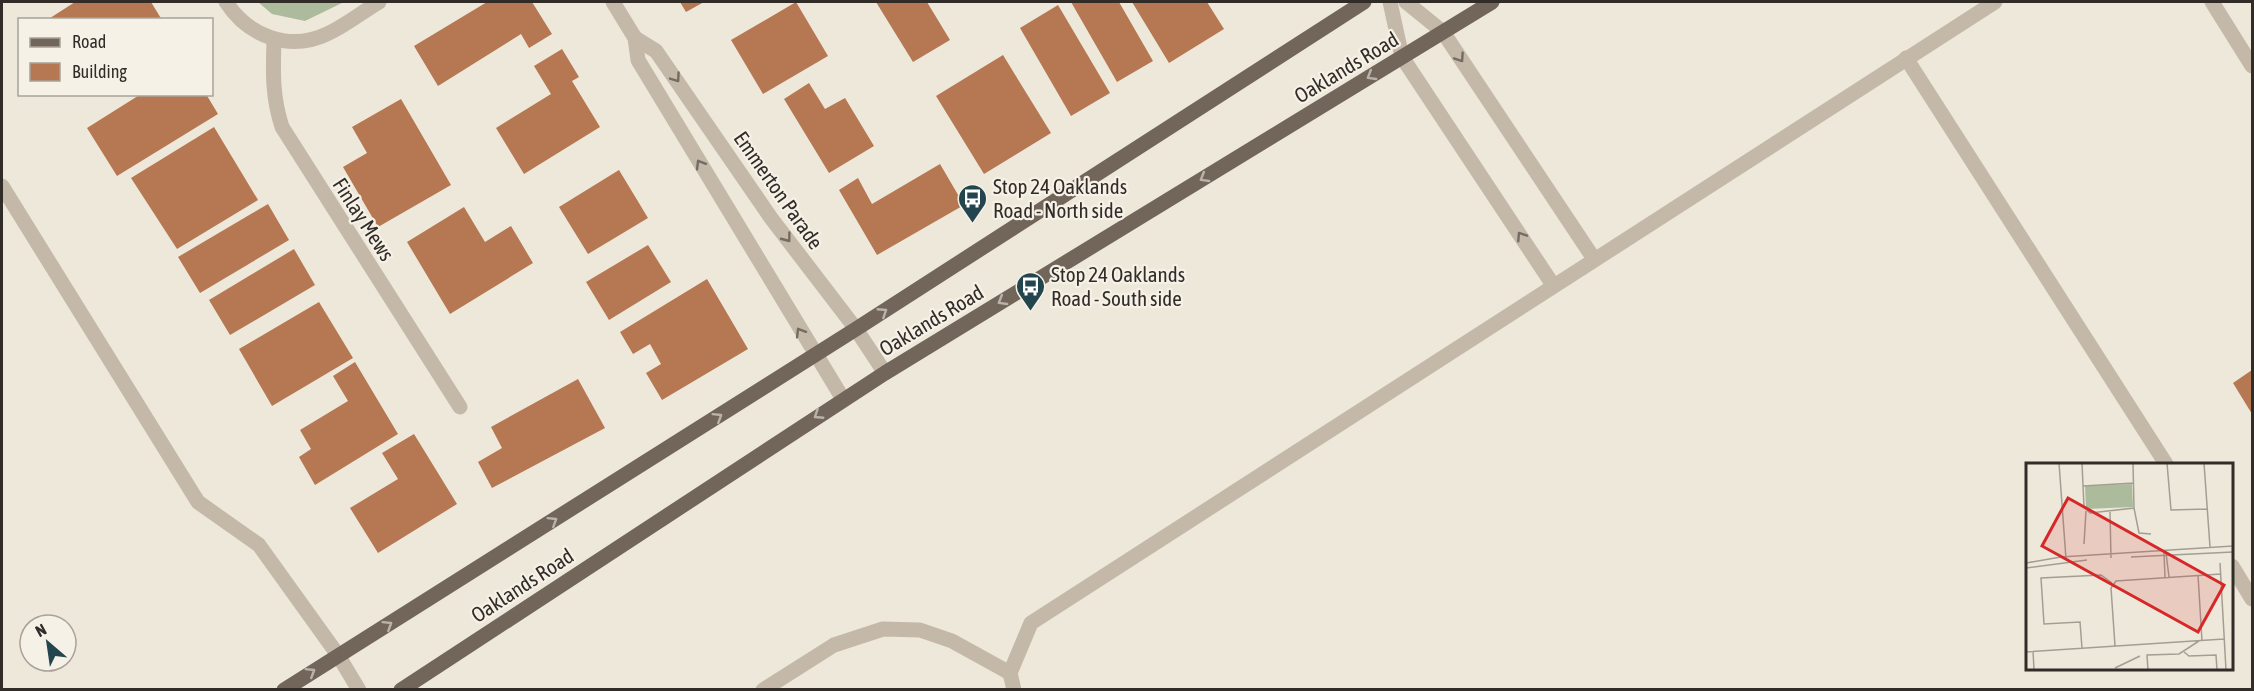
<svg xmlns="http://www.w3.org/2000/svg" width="2254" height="691" font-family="'Asap Condensed',sans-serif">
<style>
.green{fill:#adbb9d}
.building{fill:#b57852}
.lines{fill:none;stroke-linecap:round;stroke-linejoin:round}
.minor{stroke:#c4b9a9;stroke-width:15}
.major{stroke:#72665b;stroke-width:15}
.oneway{stroke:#746b62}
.oneway2{stroke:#bbb2a8}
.labels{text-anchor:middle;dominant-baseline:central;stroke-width:4.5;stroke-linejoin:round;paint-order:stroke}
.street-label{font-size:21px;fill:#322c28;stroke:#f6f1e7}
.poi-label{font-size:21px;fill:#322c28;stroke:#f6f1e7;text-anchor:start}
.inset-road{fill:none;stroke:#a39d93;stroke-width:1.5}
.view{fill:#d62828;fill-opacity:0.15;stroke:#d62828;stroke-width:3}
.inset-edge{fill:none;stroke:#322c28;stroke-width:3}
</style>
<rect width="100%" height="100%" fill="#eee8db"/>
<polygon class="green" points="258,2 344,2 305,21 272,14"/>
<g class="building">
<polygon points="75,2 151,2 162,20 47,20"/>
<polygon points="487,2 532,2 552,34 529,48 521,34 438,86 414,46"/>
<polygon points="680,2 704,2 686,12"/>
<polygon points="796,2 828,56 763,94 731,40"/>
<polygon points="876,2 927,2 950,40 913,62"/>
<polygon points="1071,2 1119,2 1153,61 1117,82"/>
<polygon points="1132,2 1207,2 1224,29 1169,63"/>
<polygon points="1058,5 1110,93 1071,116 1020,28"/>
<polygon points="562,49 579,77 572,81 600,127 524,174 496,128 551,94 534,66"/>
<polygon points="1003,55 1051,133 984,174 936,96"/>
<polygon points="809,83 825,109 845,98 874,146 829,173 784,99"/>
<polygon points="141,94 206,94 218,114 117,176 87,128"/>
<polygon points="401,99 451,185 378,227 343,167 367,153 352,127"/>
<polygon points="214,127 258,200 177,249 131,178"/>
<polygon points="940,164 964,205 877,255 839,190 858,178 872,204"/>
<polygon points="619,170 648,218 588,254 559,207"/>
<polygon points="268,204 289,240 200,293 178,257"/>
<polygon points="464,207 485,242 511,226 533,263 450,314 407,242"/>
<polygon points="648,245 671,282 609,320 586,282"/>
<polygon points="294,249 315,285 230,335 209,300"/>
<polygon points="707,279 748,349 662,400 646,373 661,364 650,344 633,354 620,332"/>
<polygon points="319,302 353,358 272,406 239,349"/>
<polygon points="355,362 398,434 315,485 299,457 311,449 300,430 348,401 333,376"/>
<polygon points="2252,370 2252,414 2233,383"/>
<polygon points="578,379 605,428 492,488 478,462 502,448 491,427"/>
<polygon points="414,434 457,504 378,553 350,508 398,479 382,453"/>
</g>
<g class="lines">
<g class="minor">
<path d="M 226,2 C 248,36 289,52 327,34 C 345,26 362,12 379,2"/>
<polyline points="613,2 635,38 638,60 843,399"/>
<polyline points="1390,2 1402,57 1553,285"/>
<polyline points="1406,2 1443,32 1594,259"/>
<polyline points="2212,2 2252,66"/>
<polyline points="635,38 656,51 771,218 856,329 885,373"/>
<path d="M 274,40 C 273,72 272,96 282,127 L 460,407"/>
<polyline points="1906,58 2166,464"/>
<polyline points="2,186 198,502 259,545 338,655 359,690"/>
<polyline points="2232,566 2252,599"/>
<polyline points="763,690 834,645 883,629 920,630 952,641 1010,673"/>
<polyline points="1014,690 1010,673 1031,623 1995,2"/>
</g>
<g class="major">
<polyline points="284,690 856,329 1364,2"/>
<polyline points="401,690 885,373 1492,2"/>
</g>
</g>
<defs><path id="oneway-chevron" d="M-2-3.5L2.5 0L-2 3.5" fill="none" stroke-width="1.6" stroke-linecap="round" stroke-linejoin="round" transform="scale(1.5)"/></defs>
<g class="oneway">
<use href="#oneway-chevron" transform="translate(1460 58) rotate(56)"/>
<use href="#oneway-chevron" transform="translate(676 78) rotate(55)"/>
<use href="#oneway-chevron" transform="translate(700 164) rotate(-121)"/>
<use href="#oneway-chevron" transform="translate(1521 236) rotate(-123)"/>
<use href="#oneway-chevron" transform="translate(787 238) rotate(53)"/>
<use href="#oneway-chevron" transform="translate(800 332) rotate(-121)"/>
</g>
<g class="oneway2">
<use href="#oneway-chevron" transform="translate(1371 76) rotate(149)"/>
<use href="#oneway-chevron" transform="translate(1204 178) rotate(149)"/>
<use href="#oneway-chevron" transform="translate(1002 301) rotate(149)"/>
<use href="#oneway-chevron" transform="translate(883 312) rotate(-33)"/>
<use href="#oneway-chevron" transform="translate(818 415) rotate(147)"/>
<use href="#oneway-chevron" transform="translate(718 417) rotate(-32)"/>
<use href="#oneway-chevron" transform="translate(553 521) rotate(-32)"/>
<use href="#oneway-chevron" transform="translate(388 625) rotate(-32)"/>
<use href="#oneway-chevron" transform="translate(311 672) rotate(-32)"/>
</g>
<defs>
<symbol id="bus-pin" viewBox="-11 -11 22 30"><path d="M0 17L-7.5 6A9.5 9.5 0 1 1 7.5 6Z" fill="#23454e" stroke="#f6f1e7"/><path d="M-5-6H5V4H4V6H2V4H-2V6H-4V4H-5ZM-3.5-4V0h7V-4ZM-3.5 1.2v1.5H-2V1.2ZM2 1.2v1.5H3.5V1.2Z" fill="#fff"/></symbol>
</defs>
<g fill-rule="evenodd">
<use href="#bus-pin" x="956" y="182" width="33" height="45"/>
<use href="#bus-pin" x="1014" y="270" width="33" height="45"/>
</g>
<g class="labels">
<g class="street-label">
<text transform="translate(1346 67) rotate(-31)">Oaklands Road</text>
<text transform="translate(779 190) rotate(55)">Emmerton Parade</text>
<text transform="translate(364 219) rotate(57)">Finlay Mews</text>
<text transform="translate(931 320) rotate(-31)">Oaklands Road</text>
<text transform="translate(522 585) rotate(-33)">Oaklands Road</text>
</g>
<g class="poi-label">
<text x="993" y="186">Stop 24 Oaklands<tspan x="993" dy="24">Road - North side</tspan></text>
<text x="1051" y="274">Stop 24 Oaklands<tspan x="1051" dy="24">Road - South side</tspan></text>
</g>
</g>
<g transform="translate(2026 463)">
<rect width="207" height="207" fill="#eee8db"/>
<path d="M 106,21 L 107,44 L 60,46 L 59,23 Z" fill="#adbb9d"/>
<path class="inset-road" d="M 33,0 L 40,96M 56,0 L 58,44 L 64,50 L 108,45 L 107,0M 141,0 L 145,47 L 181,46M 178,0 L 184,84M 57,23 L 108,20M 108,45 L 113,70 L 125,71M 84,49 L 85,95M 58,81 L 60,48M 138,90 L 139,114M 140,90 L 143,114M 105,94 L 207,89M 0,100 L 35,94 L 207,83M 194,100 L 200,207M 0,105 L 61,97M 172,112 L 176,178M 89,183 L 85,125 L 90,118 L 195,111M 56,185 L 54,159 L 18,161 L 15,115 L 75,112 L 86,120M 7,188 L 8,207M 0,189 L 198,176M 158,189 L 163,193 L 190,192 L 191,207M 89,205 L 114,193M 122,207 L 121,192 L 153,191 L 173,178"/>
<path class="view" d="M 42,35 L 198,122 L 172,169 L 16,83 Z"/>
<rect width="207" height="207" class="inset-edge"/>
</g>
<rect width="2254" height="691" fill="none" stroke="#322c28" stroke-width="6"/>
<rect x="18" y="18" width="195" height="78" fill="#f6f1e7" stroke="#a8a29b" stroke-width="1.5"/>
<rect x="30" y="38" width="30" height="9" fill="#72665b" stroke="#a8a29b" stroke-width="1.5"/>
<text x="72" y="48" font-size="18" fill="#322c28">Road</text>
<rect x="30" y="63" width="30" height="18" fill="#b57852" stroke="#a8a29b" stroke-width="1.5"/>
<text x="72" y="78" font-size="18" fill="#322c28">Building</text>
<g transform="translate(48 643) rotate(331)"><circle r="28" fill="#f6f1e7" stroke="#a8a29b" stroke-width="1.5"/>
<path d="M0-4.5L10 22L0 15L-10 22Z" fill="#23454e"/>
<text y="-9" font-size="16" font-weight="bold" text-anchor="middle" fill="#322c28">N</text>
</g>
</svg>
